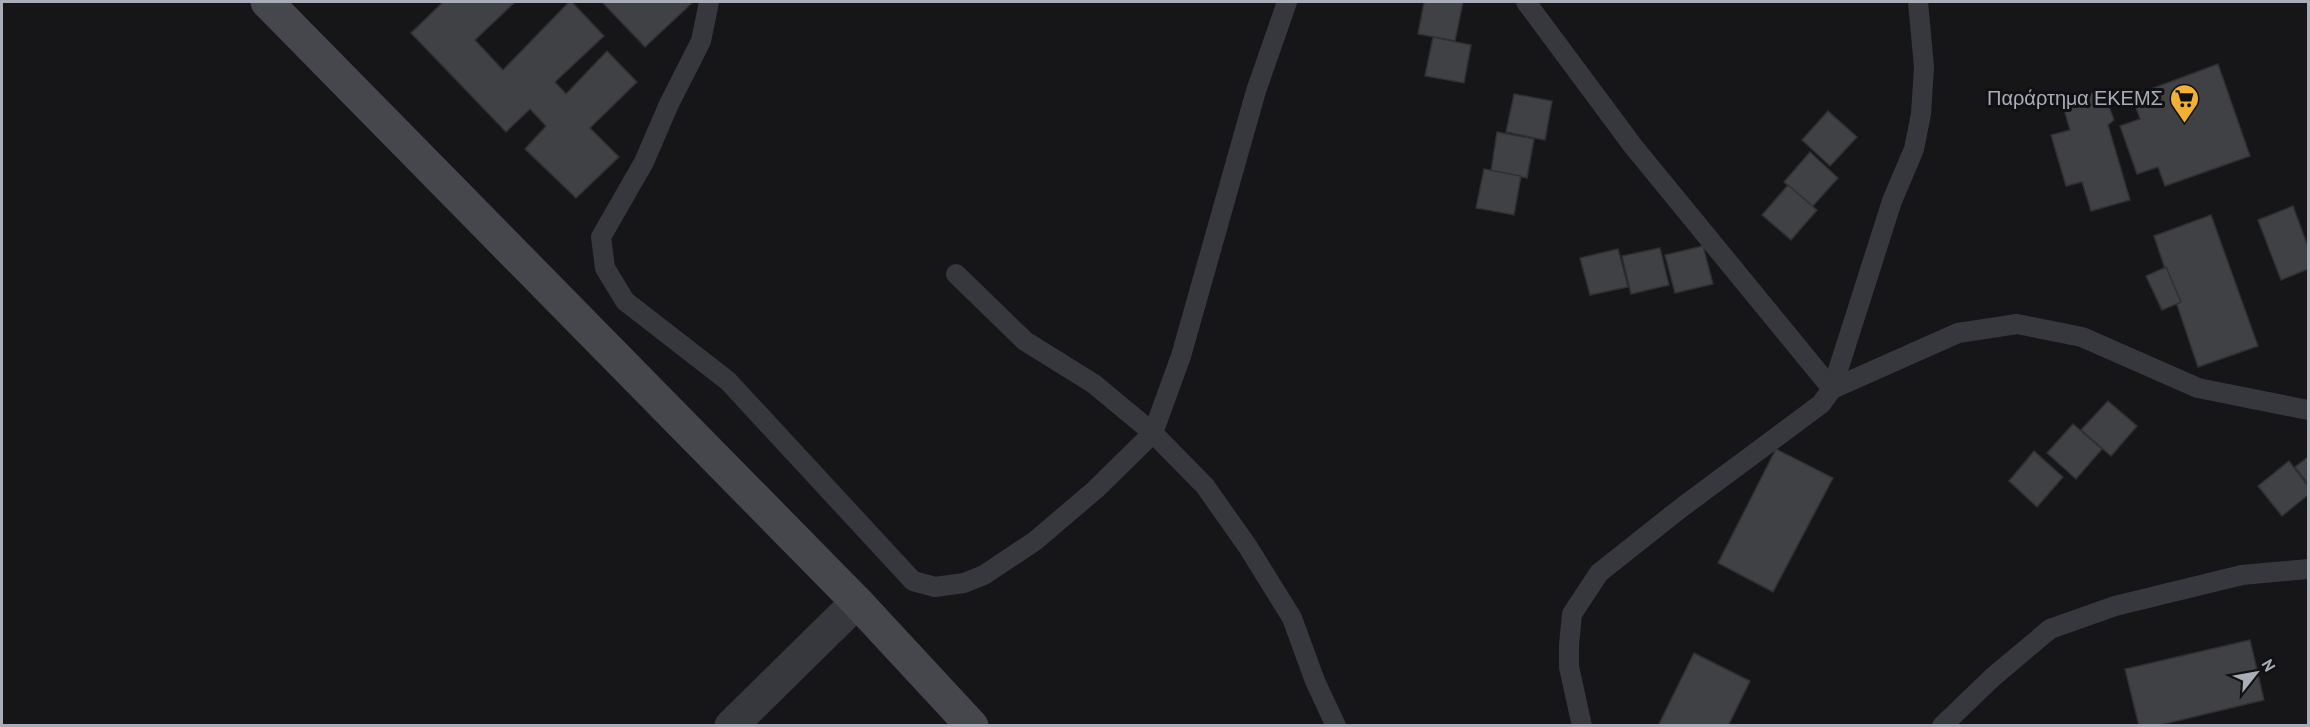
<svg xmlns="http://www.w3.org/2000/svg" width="2310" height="727" font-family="'PT Sans',sans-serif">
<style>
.building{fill:#404145;stroke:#303034;stroke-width:1.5}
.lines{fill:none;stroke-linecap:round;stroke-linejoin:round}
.lane{stroke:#37383d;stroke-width:20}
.street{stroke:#37383d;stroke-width:33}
.secondary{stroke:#45474d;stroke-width:33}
.labels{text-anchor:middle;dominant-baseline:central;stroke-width:6;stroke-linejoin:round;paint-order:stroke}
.poi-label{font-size:20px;fill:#a8adb8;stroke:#111113;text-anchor:end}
</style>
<rect width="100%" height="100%" fill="#161618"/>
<g class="building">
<polygon points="443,2 515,2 475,40 503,70 569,2 572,2 604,36 555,82 566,94 607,51 637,82 590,128 619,157 576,198 525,149 546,126 530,109 506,132 411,33"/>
<polygon points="602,2 693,2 645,47"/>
<polygon points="1424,2 1463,2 1455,41 1418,34"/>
<polygon points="1433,37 1471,45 1464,83 1425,76"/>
<polygon points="2218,64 2250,156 2165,186 2158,167 2137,174 2120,126 2140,119 2132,96"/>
<polygon points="2103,90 2114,120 2108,125 2130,200 2091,211 2082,182 2066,186 2051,135 2070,130 2062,102"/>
<polygon points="1514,94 1552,101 1545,140 1506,132"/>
<polygon points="1828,111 1857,137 1830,166 1802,140"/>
<polygon points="1497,132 1534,139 1527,178 1491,171"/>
<polygon points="1810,152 1838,178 1812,207 1784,182"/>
<polygon points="1484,169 1521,176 1514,215 1476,208"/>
<polygon points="1788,185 1817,210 1791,240 1762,215"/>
<polygon points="2293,206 2308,247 2308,269 2281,280 2258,220"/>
<polygon points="2211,215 2258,346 2198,367 2154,236"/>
<polygon points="1703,246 1713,284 1675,293 1665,255"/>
<polygon points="1660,248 1669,285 1631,294 1622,256"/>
<polygon points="1618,249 1628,287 1590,295 1580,258"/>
<polygon points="2166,267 2181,302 2162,310 2146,276"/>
<polygon points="2108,401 2137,426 2111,456 2081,430"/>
<polygon points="2073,424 2102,449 2076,479 2047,453"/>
<polygon points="1776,449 1833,478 1773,592 1718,563"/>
<polygon points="2034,451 2063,477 2037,507 2009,481"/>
<polygon points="2308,457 2308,484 2295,467"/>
<polygon points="2289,461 2308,486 2308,495 2282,516 2258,486"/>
<polygon points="2250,640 2264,700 2156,726 2139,726 2125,669"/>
<polygon points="1694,653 1750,681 1728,726 1658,726"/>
</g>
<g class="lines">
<g class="lane">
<polyline points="709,2 701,41 669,104 644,162 601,237 605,268 625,301 728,381 913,581 935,587 964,583 984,575 1035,541 1096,489 1153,433 1181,356 1256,91 1287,2"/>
<polyline points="1526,2 1633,146 1832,389 1958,333 2017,324 2082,337 2198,388 2308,410"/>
<polyline points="956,274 1025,341 1094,384 1153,433 1205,486 1248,547 1292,618 1315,681 1336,726"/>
<polyline points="1582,726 1569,667 1569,645 1572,614 1599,573 1681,508 1821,404 1832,389 1892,201 1914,149 1921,114 1924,67 1918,2"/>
<polyline points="1942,726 1993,677 2050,629 2115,606 2242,575 2308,569"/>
</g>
<polyline class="street" points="731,726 857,602"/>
<polyline class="secondary" points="267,2 857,602 972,726"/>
</g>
<defs>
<symbol id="supermarket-pin" viewBox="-11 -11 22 30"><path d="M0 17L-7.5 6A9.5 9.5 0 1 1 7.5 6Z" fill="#f2b134" stroke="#111113"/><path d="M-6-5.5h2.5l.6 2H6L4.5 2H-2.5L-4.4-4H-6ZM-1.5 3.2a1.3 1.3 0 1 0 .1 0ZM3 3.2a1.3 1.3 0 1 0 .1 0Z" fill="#111"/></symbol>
</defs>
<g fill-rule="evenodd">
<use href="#supermarket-pin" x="2168" y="82" width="33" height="45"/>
</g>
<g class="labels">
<g class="poi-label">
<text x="2163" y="98">Παράρτημα ΕΚΕΜΣ</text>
</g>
</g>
<rect width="2310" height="727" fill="none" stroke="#a8adb8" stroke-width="6"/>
<g transform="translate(2256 673) rotate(59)" stroke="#111113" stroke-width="4.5" paint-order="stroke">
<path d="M0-4.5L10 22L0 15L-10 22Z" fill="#a8adb8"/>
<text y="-9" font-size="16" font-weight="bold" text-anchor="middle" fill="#a8adb8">N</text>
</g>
</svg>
